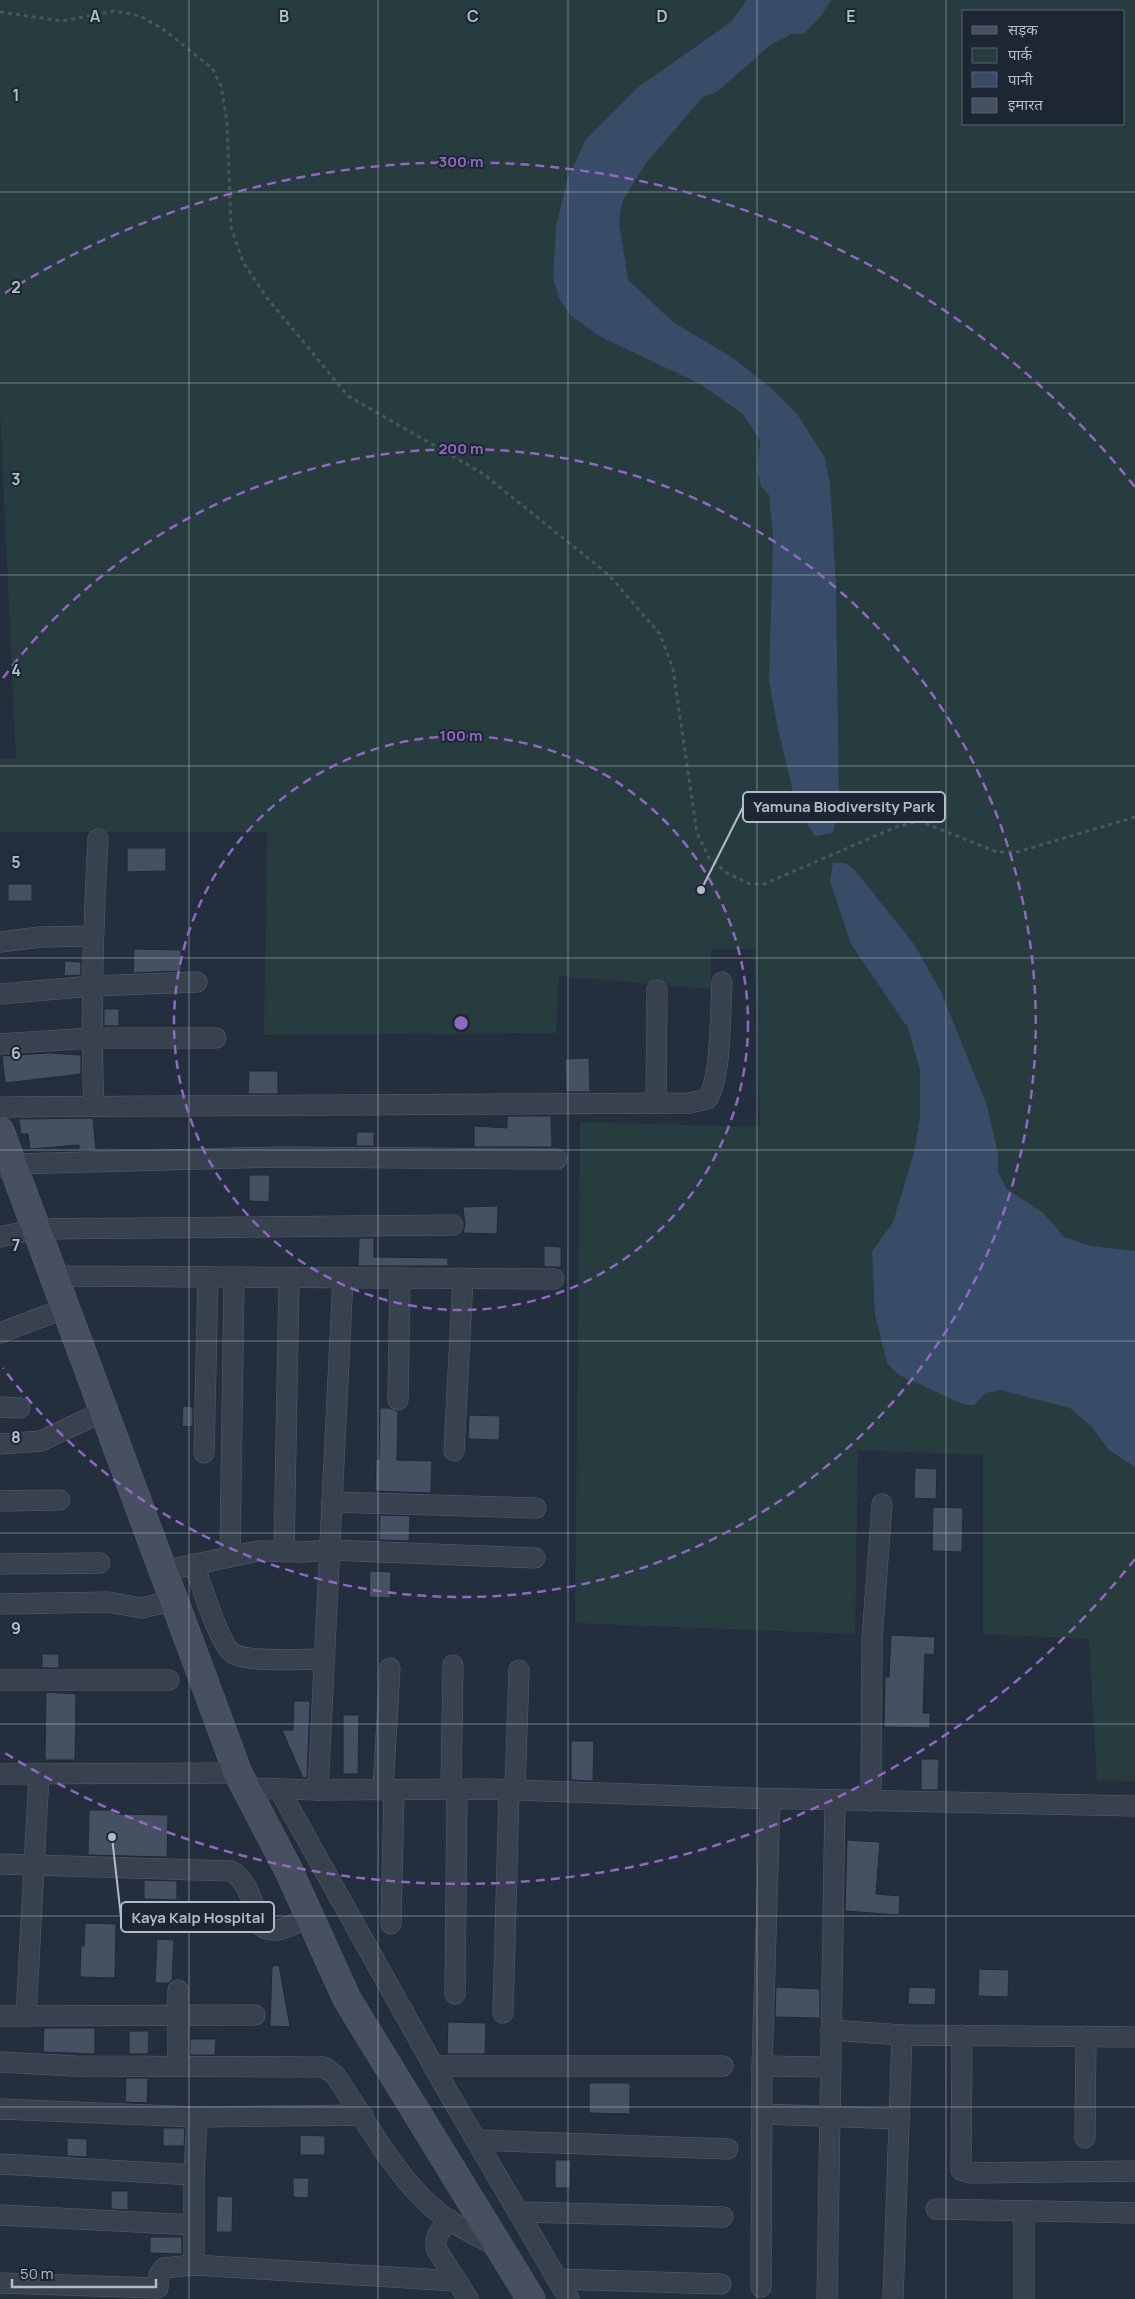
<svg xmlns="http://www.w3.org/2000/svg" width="1135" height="2299" font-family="Manrope,'Noto Sans Devanagari',sans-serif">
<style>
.green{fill:#263c3f;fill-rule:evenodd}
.water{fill:#394c67}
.building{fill:#455162;stroke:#1f2835}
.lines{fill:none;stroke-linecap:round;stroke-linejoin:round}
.street-casing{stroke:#565f6c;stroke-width:21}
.secondary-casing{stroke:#565f6c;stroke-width:29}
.path{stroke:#44595c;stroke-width:3;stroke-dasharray:4 4;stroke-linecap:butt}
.street{stroke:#38414e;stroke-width:20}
.secondary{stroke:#465061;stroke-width:28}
.grid{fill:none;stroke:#b4bcc9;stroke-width:1;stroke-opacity:0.55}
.ring{fill:none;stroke:#9266c3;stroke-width:2.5;stroke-dasharray:9 6}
.grid-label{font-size:16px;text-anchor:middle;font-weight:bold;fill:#b4bcc9;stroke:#1d2633;stroke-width:4;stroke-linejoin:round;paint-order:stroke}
.centre{fill:#9266c3;stroke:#1d2633;stroke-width:2.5}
.ring-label{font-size:15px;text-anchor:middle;font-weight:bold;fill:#9266c3;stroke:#1d2633;stroke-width:4;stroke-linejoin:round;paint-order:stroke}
.leader{fill:none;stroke:#b4bcc9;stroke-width:2}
.callout-dot{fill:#b4bcc9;stroke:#1d2633;stroke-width:2}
.callout{fill:#1d2633;stroke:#b4bcc9;stroke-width:2}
.callout-label{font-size:15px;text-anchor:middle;font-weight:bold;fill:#b4bcc9}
</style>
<rect width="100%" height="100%" fill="#242f3e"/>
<path class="green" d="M 0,0 L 1135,0 L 1135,1781 L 1097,1780 L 1089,1639 L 983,1634 L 983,1455 L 858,1450 L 855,1634 L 575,1623 L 580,1122 L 760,1127 L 754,949 L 711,949 L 711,989 L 559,976 L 556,1033 L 264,1035 L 267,832 L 0,832 L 0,759 L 16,759 L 0,409 ZM 964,11 L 1124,11 L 1124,124 L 964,124 Z"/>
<g class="water">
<polygon points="747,0 831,0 821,16 803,34 791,34 769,46 718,91 703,97 646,163 622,202 619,223 628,280 673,322 733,358 773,390 797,414 824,456 830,483 836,585 839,806 833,833 815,836 797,809 776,720 769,681 773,537 769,495 761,486 757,468 760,441 743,414 700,384 601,337 571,316 559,298 553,277 556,226 568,178 586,139 637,88 731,22"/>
<polygon points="833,863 845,863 854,869 914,944 941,992 986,1103 998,1153 998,1172 1007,1189 1043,1213 1064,1237 1091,1246 1135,1251 1135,1467 1109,1450 1091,1426 1070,1408 1001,1390 986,1393 974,1405 965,1405 899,1375 887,1363 875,1315 872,1252 893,1222 914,1153 920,1118 920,1070 908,1028 851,944 830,881"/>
</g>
<g class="building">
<polygon points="127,848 166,848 166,871 127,872"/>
<rect x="8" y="884" width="24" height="17"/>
<polygon points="134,949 181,950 181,971 133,973"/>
<polygon points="65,961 81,962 81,975 64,976"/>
<rect x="104" y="1009" width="15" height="17"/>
<polygon points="48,1053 81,1055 81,1074 5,1083 2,1056"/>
<polygon points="589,1058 590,1092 566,1092 565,1059"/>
<polygon points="249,1071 278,1071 278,1094 248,1094"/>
<polygon points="507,1116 551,1116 552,1147 474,1147 474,1126 507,1128"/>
<polygon points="93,1118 96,1150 79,1150 79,1145 30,1149 28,1134 21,1134 19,1119"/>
<polygon points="357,1132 374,1132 374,1146 356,1146"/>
<polygon points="249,1175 270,1175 269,1202 249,1201"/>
<polygon points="498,1206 497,1234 463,1233 465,1225 463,1207"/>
<polygon points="359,1238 374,1238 374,1257 448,1258 448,1266 358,1266"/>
<polygon points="544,1246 561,1247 561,1267 544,1267"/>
<polygon points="183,1406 193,1407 193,1427 182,1426"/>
<polygon points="380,1408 390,1408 398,1412 397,1460 432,1461 431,1493 375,1491 376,1459 379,1459"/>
<polygon points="469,1415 500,1416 499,1440 468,1439"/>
<polygon points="915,1468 937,1469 936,1499 914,1498"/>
<polygon points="933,1507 963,1508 962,1552 932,1551"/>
<polygon points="380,1515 410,1516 409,1541 379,1540"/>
<polygon points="370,1571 391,1572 390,1598 369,1597"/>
<polygon points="891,1635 935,1637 934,1655 925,1654 923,1713 930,1713 930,1728 884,1727 885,1677 889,1677"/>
<rect x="42" y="1654" width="17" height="14"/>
<polygon points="46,1692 76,1694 75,1760 45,1760"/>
<polygon points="294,1701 310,1701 307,1778 303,1778 282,1730 293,1730"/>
<polygon points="343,1715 359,1715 358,1774 343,1774"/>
<polygon points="571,1741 594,1741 593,1781 571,1780"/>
<polygon points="921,1759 939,1759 938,1790 921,1790"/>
<polygon points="89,1810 116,1810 116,1814 168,1815 167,1857 88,1855"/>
<polygon points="847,1840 880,1842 876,1894 900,1896 899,1915 845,1911"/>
<polygon points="144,1880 177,1881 177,1900 144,1899"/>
<polygon points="85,1923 116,1924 115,1978 80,1977 81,1946 84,1946"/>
<polygon points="157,1939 174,1940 172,1980 168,1983 155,1983"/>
<polygon points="279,1965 290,2027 270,2026 272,1966"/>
<polygon points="979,1969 1009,1970 1008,1997 978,1996"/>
<polygon points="776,1987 820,1989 820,2018 775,2017"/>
<polygon points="909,1987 936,1988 935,2005 908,2004"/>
<polygon points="448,2022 486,2023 485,2054 447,2054"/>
<polygon points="44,2028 95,2028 95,2054 43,2052"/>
<polygon points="129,2031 149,2031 148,2054 129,2054"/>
<polygon points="190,2039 216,2039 215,2055 190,2055"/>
<polygon points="126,2078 148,2078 147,2103 125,2102"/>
<polygon points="589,2083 630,2083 630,2114 589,2113"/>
<polygon points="163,2128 185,2128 184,2146 163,2146"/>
<polygon points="300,2135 325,2136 325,2155 300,2155"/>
<polygon points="67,2138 87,2139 87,2157 67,2156"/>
<polygon points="555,2160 571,2160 570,2188 555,2188"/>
<polygon points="293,2178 309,2178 308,2198 293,2197"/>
<polygon points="111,2191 128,2191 128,2210 111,2209"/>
<polygon points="217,2196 233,2197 232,2232 216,2232"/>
<polygon points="150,2237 182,2237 182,2254 150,2253"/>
</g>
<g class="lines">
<defs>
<g id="street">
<polyline points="0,942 40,937 92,936"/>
<polyline points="0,994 92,986 197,982"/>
<polyline points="0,1044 91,1038 216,1038"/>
<polyline points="656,1103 657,990"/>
<path d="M 94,1106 C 90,1017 93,929 98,839"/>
<path d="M 0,1107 L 690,1103 L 707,1099 C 722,1079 720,1009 722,982"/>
<polyline points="0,1167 13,1164 278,1157 557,1159"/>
<polyline points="0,1237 36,1229 453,1225"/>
<polyline points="54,1276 554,1279"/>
<polyline points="0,1333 66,1308"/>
<polyline points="398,1400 400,1278"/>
<polyline points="0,1407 20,1408"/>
<polyline points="0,1444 41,1441 104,1411"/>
<polyline points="454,1451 463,1278"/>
<polyline points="204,1453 208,1277"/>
<polyline points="0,1501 60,1500"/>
<polyline points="332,1502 343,1278"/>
<polyline points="284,1552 289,1278"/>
<polyline points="230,1557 234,1277"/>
<polyline points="0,1564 100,1563"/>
<path d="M 194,1564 C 200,1582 220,1644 232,1653 C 247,1663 304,1659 325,1659"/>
<polyline points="163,1571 258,1551 303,1552 330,1550 535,1558"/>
<polyline points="0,1604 108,1602 141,1608 174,1601"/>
<polyline points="0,1680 169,1680"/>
<polyline points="0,1774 238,1773"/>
<polyline points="246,1788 318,1790 485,1789 745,1798 1135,1806"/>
<polyline points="279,1789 452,2099 569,2299"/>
<polyline points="451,1789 453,1665"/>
<polyline points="318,1790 332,1502 536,1508"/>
<polyline points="383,1790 390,1668"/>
<polyline points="515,1791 519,1670"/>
<polyline points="871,1801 872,1639 882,1504"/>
<path d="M 0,1864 L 231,1871 C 248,1879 254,1908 260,1925 C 276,1938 294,1923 310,1916"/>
<polyline points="391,1924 394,1790"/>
<polyline points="178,1990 178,2066"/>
<polyline points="455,1994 457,1789"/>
<polyline points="503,2013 509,1791"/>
<polyline points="0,2016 255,2015"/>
<polyline points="26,2016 39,1774"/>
<polyline points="831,2030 902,2035 1135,2037"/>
<polyline points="962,2035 961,2170 970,2173 1135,2171"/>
<path d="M 0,2062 L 74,2066 L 324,2067 L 335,2075 C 365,2119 397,2180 439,2213 C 457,2227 479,2237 499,2247"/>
<polyline points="433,2066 723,2066"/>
<polyline points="762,2066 831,2067"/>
<polyline points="0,2109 197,2117 363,2115"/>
<polyline points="762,2114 899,2119"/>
<polyline points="1085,2138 1086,2036"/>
<polyline points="476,2140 728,2149"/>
<polyline points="0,2164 194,2175 197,2117"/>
<polyline points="194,2175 194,2265"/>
<polyline points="936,2209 1135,2213"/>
<polyline points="1024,2211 1024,2299"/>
<polyline points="518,2212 723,2217"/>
<polyline points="0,2215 194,2225"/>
<path d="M 450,2220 C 441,2230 433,2236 437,2250 L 468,2299"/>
<polyline points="557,2279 721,2284"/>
<polyline points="0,2283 158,2288 159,2275 164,2268 194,2265 457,2281"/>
<polyline points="761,2287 762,2066 770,1799"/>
<polyline points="827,2299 835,1800"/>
<polyline points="893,2299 902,2035"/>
</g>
<polyline id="secondary" points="0,1131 238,1773 289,1871 347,1999 531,2299"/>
</defs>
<use href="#street" class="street-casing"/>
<use href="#secondary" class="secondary-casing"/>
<polyline class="path" points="0,12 62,21 114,11 140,16 163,29 212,68 221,86 227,122 231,227 243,262 267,298 348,396 482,473 609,575 646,618 660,634 673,669 697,833 709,858 727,873 750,884 764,884 896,827 919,821 997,852 1017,852 1135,817"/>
<use href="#street" class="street"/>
<use href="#secondary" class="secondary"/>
</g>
<path class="grid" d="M 189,0 L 189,2299M 378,0 L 378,2299M 568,0 L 568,2299M 757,0 L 757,2299M 946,0 L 946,2299M 0,192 L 1135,192M 0,383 L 1135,383M 0,575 L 1135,575M 0,766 L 1135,766M 0,958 L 1135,958M 0,1150 L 1135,1150M 0,1341 L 1135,1341M 0,1533 L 1135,1533M 0,1724 L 1135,1724M 0,1916 L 1135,1916M 0,2107 L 1135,2107"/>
<g class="ring">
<circle cx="461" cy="1023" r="287"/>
<path d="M3 678A574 574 0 1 1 3 1368"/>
<path d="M1135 1559A861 861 0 0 1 5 1753M5 293A861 861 0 0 1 1135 487"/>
</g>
<g class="grid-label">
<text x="95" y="22">A</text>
<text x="284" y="22">B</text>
<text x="473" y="22">C</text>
<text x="662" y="22">D</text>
<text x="851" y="22">E</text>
<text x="16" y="101">1</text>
<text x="16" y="293">2</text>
<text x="16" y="485">3</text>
<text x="16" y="676">4</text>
<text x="16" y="868">5</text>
<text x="16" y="1059">6</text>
<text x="16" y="1251">7</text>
<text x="16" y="1443">8</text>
<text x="16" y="1634">9</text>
</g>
<circle cx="461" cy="1023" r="8" class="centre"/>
<g class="ring-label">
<text x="461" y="167">300 m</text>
<text x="461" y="454">200 m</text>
<text x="461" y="741">100 m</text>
</g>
<path class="leader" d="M701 890L743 807M112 1837L121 1917"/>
<g class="callout-dot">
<circle cx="701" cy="890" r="5"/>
<circle cx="112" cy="1837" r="5"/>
</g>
<g class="callout">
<rect x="743" y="792" width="202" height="30" rx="5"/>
<rect x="121" y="1902" width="153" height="30" rx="5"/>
</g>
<g class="callout-label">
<text x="844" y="812">Yamuna Biodiversity Park</text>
<text x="198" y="1923">Kaya Kalp Hospital</text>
</g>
<rect x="962" y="10" width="162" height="115" fill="#1d2633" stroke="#59626f"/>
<rect x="972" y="26" width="25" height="8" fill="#465061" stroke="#59626f"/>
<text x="1008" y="35" font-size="15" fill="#b4bcc9">सड़क</text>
<rect x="972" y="48" width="25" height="15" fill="#263c3f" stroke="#59626f"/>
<text x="1008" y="60" font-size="15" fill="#b4bcc9">पार्क</text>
<rect x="972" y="72" width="25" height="15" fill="#394c67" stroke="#59626f"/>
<text x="1008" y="85" font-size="15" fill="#b4bcc9">पानी</text>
<rect x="972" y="98" width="25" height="15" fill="#455162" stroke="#59626f"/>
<text x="1008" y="110" font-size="15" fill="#b4bcc9">इमारत</text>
<path d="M12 2279v8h144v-8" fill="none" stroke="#b4bcc9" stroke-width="2.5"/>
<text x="20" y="2279" font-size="15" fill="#b4bcc9" stroke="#1d2633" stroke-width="4" paint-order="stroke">50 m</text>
</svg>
